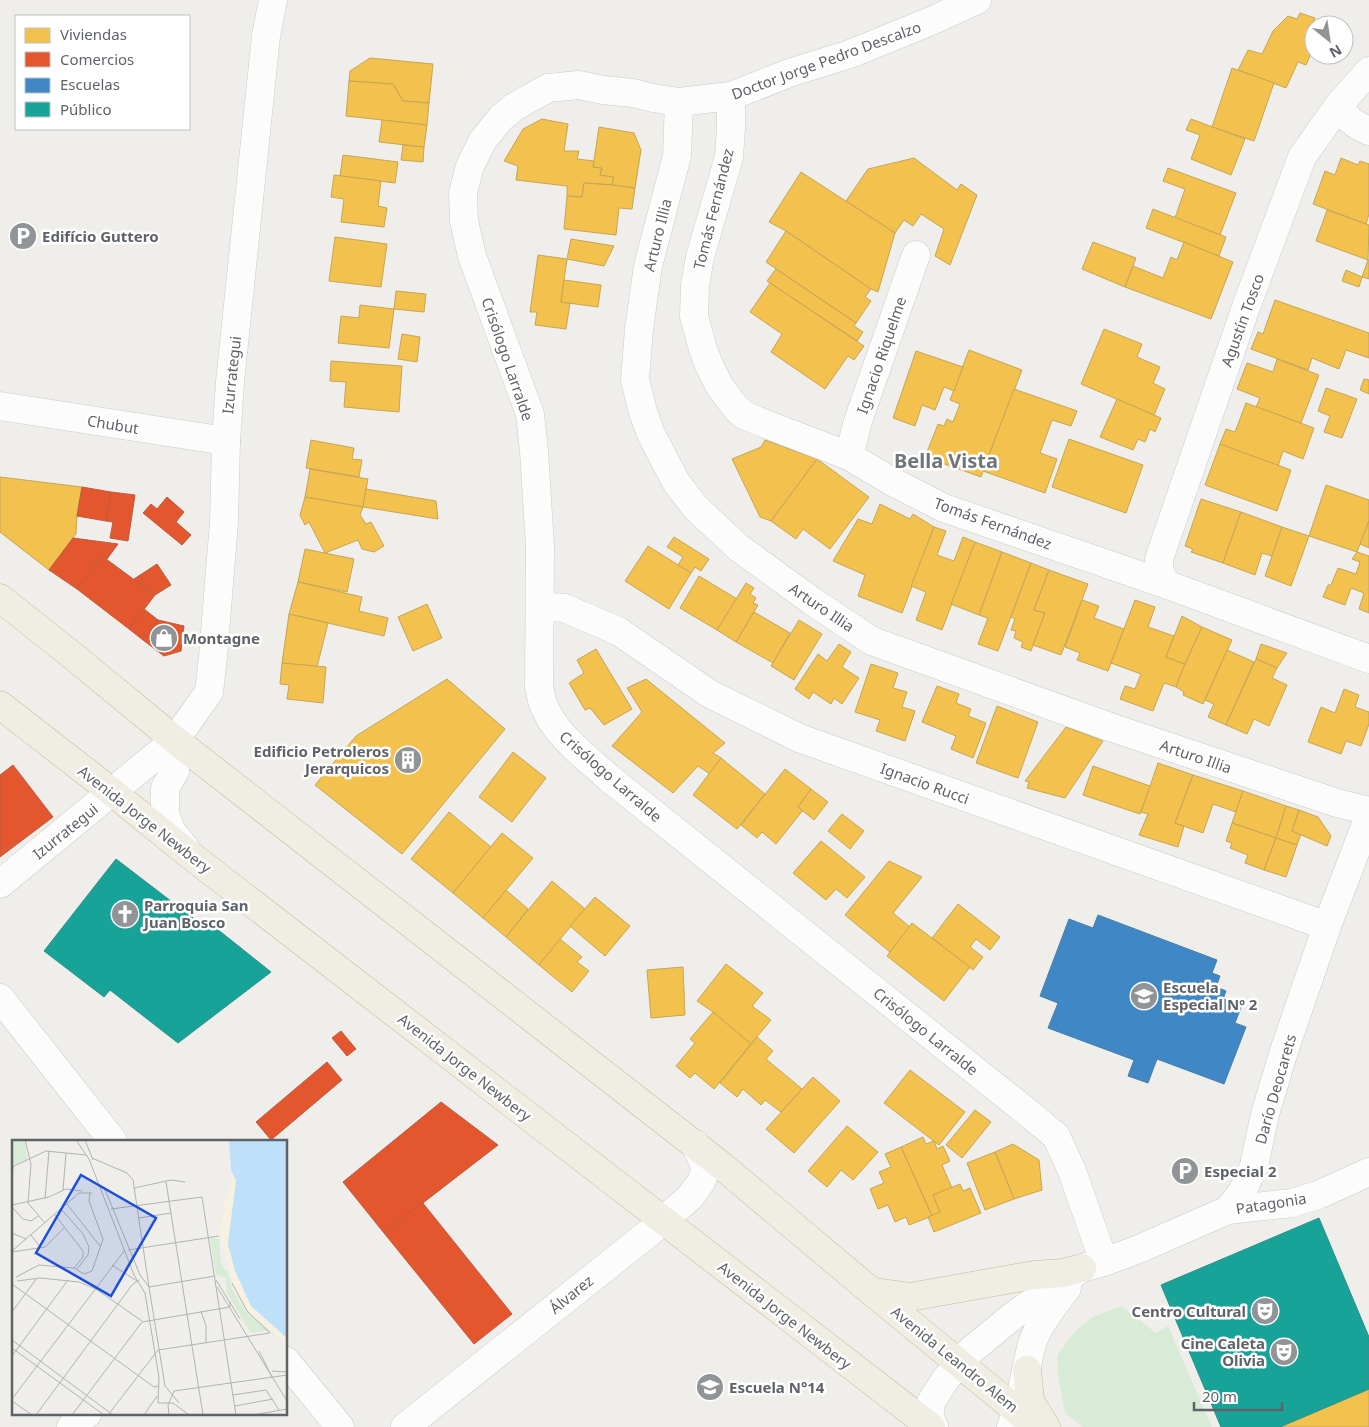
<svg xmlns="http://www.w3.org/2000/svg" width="1369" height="1427" font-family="'Noto Sans',sans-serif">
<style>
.green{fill:#d8ebd6}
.homes{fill:#f2c14e;stroke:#c6a556}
.shops{fill:#e4572e;stroke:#bc5b3f}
.schools{fill:#3f88c5;stroke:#497da9}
.public{fill:#17a398;stroke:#2d908a}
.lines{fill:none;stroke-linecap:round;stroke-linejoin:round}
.street-casing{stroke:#cbcccc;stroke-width:29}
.secondary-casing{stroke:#cacacb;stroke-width:29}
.highway-casing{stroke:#c8b996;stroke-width:29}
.street{stroke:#fdfcfc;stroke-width:28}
.secondary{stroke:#fdfcfc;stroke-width:28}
.highway{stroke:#f0ede3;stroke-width:28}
.labels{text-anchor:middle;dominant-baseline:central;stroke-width:5;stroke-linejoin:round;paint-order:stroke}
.street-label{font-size:15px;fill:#5f6368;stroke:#fff}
.poi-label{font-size:15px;font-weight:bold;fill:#5f6368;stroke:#fff;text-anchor:start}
.district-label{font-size:20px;font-weight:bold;fill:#70757a;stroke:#fff}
.inset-road{fill:none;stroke:#b1b2b2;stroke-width:1}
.view{fill:#1d4ed8;fill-opacity:0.15;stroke:#1d4ed8;stroke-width:2.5}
.inset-edge{fill:none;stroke:#5f6368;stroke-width:2.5}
</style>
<rect width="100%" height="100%" fill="#efeeea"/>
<polygon class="green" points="1121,1306 1156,1333 1168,1326 1212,1427 1083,1427 1065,1413 1058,1375 1057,1356 1075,1331 1093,1317"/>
<g class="homes">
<polygon points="1300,13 1315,18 1312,24 1316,25 1314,25 1314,47 1306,65 1298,62 1286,88 1238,70 1248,50 1262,54 1273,31 1288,16 1297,19"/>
<polygon points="370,58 433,64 429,103 403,101 393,84 349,81 350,71"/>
<polygon points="1232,68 1274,83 1254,141 1212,127"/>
<polygon points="349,81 393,84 403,101 429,103 427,125 346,116"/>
<polygon points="542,119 568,124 564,151 579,151 577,159 594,161 593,167 602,168 600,175 614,177 612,185 584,183 582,197 567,196 567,186 516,180 518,166 504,161 523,129"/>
<polygon points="1191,119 1245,139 1231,175 1191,159 1200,135 1186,130"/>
<polygon points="382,120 427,125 424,147 379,142"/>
<polygon points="599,127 634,133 641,150 635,188 612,185 614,177 600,175 602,168 593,167"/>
<polygon points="403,145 424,147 423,162 401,160"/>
<polygon points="343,155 398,162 395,183 340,176"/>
<polygon points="914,158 957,190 961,184 977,195 950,265 935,256 944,229 921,214 913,226 904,220 895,233 846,201 868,169"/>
<polygon points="1341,158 1358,165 1360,161 1369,164 1369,214 1366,224 1313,204 1325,171 1335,175"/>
<polygon points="1168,168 1236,193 1220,235 1175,218 1185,189 1163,181"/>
<polygon points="801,172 895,233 878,292 871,289 786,231 769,222"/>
<polygon points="334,175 381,181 378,206 387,208 384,227 341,222 344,199 331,197"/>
<polygon points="584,183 612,185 635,188 632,209 619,208 616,235 564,229 567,196 582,197"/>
<polygon points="1153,209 1226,237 1219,256 1146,228"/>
<polygon points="1327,210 1369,225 1368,260 1316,241"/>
<polygon points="786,231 871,289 865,297 871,301 856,323 766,262"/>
<polygon points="335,237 387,244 381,287 329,281"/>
<polygon points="571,239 614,246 604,266 567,259"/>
<polygon points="1093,242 1136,258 1125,287 1082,269"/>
<polygon points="1184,242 1233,262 1211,319 1125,287 1133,266 1163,278 1171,257 1177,260"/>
<polygon points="538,255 567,259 561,302 570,303 566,329 535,325 537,312 530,312"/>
<polygon points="1368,260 1369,260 1369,279 1362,277"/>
<polygon points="776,269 856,323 854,326 863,332 857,341 767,281"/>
<polygon points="1346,270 1362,277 1359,287 1342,281"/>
<polygon points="564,280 601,285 598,307 561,302"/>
<polygon points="770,283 864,346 854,360 848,356 825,389 771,352 782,334 750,312"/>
<polygon points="396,291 426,294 424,312 394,309"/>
<polygon points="1275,300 1369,333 1369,358 1346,350 1339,369 1312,358 1308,370 1251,349 1258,332 1263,334"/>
<polygon points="360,305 394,309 389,348 338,343 341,316 359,318"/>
<polygon points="1104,329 1142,344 1137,357 1160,367 1153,383 1165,389 1154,415 1081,384"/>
<polygon points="402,334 420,337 417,362 398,359"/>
<polygon points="969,350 1022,370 981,477 925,457 938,424 944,426 947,419 953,422 960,404 950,400"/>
<polygon points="916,351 963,367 954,391 944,387 935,410 922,405 915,426 893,418"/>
<polygon points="1277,359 1319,375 1301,423 1256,407 1260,398 1237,389 1247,363 1273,372"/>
<polygon points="331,361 402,366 399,412 344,407 346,382 330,381"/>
<polygon points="1364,379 1369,380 1369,394 1360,390"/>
<polygon points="1326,388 1357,399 1342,438 1324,432 1330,416 1318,411"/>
<polygon points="1014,389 1077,411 1071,426 1052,420 1040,453 1057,459 1045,493 983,471"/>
<polygon points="1117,399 1161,418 1155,432 1150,429 1145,442 1138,439 1133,450 1100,437"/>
<polygon points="1246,403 1314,428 1303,459 1283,451 1278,466 1220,444 1226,429 1235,432"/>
<polygon points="1069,439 1143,465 1126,513 1052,487"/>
<polygon points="311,440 354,448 352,459 362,460 359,477 306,468"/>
<polygon points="765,440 817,459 771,521 760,517 732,459 761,447"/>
<polygon points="1220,444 1291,470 1277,511 1205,485"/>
<polygon points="817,459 869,497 830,549 803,529 796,539 771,521"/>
<polygon points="310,469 368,479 363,507 305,497"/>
<polygon points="0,477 82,487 77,516 76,534 49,570 0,532"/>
<polygon points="1326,485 1369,500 1369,521 1357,552 1309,536"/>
<polygon points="366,489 436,501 438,519 363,507"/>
<polygon points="305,497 363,507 360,515 366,524 371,522 384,546 374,552 362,549 358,540 325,553 309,522 305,525 300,515"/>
<polygon points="1201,499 1241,512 1223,563 1191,552 1193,549 1185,546"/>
<polygon points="880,504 910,519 913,514 934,527 902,613 858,596 865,575 833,561 858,519 872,524"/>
<polygon points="1241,512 1282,527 1272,556 1262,553 1255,575 1223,563"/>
<polygon points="1369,521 1369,548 1360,544"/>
<polygon points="934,527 946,531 937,555 954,561 963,537 975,542 942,630 916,620 926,592 911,586"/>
<polygon points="1282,527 1309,536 1291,586 1265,576"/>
<polygon points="674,537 709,559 701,571 695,567 691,573 678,565 683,557 667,547"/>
<polygon points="975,542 1002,552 979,615 951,604"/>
<polygon points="648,546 691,573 669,609 625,581"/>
<polygon points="305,549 354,559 347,592 298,582"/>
<polygon points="1002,552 1031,563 998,651 978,644 988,618 979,615"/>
<polygon points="1357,552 1369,556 1369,613 1359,609 1364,593 1351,588 1345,605 1323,597 1328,585 1331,585 1338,568 1356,574 1360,562 1352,559"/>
<polygon points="1031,563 1049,570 1034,610 1045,613 1031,651 1021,647 1023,642 1014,638 1016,631 1011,630 1015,619 1011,617"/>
<polygon points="1049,570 1088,584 1061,655 1033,645 1045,613 1034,610"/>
<polygon points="699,576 737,599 717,630 680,608"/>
<polygon points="298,582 362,597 359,611 388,618 384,636 289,614"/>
<polygon points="746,583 754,588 750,594 756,598 753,603 758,605 736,642 717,630"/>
<polygon points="1082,600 1099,606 1094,618 1124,629 1108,671 1077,660 1080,653 1065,647"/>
<polygon points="1135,600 1155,607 1148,627 1174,636 1166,657 1185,664 1176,687 1164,683 1153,711 1120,699 1125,686 1135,689 1141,674 1111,663"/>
<polygon points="427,604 442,638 413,651 398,617"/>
<polygon points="754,612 790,633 773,663 736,642"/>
<polygon points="289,614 328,623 317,667 282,663"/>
<polygon points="1182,616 1202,627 1185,664 1166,657"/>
<polygon points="799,620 822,634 794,680 771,666"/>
<polygon points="1202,627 1232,640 1203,704 1183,695 1184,692 1176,687 1185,664"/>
<polygon points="839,644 851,652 842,667 859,678 842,704 834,698 831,704 813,692 809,699 795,689 818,654 827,661"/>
<polygon points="1261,644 1287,653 1277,668 1256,659"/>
<polygon points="596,649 632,709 604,725 590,708 585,710 569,683 584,673 577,660"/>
<polygon points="1227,650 1254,662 1226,725 1208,717 1214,704 1205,700"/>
<polygon points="1256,659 1277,668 1272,678 1287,685 1269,726 1254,719 1247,734 1226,725"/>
<polygon points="282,663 326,667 323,703 287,699 289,685 280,684"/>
<polygon points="871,664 898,673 893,688 907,692 902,707 915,711 905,741 876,731 880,720 855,712"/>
<polygon points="447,679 505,729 402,854 315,785 356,736"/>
<polygon points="646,679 725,743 713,753 721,758 710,774 698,766 673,793 612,746 642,712 627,688"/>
<polygon points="937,686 959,694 956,703 971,709 968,716 986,723 973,758 951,749 956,736 922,722"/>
<polygon points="1344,689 1359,695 1355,707 1369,712 1369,724 1361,746 1346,741 1341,754 1308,742 1321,707 1335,713"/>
<polygon points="997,706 1038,722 1018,778 976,763"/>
<polygon points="1066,727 1103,741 1065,798 1027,788 1029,782 1025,781"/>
<polygon points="513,752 546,778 512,822 479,797"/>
<polygon points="721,758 765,794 737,829 693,795"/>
<polygon points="1158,763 1193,775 1175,823 1184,826 1178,847 1139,835 1148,814 1141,812"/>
<polygon points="1093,766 1150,786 1140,814 1083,795"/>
<polygon points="785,769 811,789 798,807 803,810 776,844 762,832 757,838 741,825"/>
<polygon points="1193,775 1243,791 1236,812 1213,804 1203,833 1175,823"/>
<polygon points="811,789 828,802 814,820 798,807"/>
<polygon points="1243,791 1286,806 1276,838 1232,823"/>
<polygon points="1286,806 1299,810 1292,831 1301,834 1297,845 1276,838"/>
<polygon points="1299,810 1318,817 1331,836 1327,846 1292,831"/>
<polygon points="449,812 491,847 453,893 411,859"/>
<polygon points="842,814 864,831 850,849 828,831"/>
<polygon points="1232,823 1276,838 1264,870 1245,863 1248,855 1230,848 1232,843 1226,841"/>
<polygon points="502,833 533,858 483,918 453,893"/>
<polygon points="1276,838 1297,845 1286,877 1264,870"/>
<polygon points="821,841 865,877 847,898 836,889 826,900 793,873"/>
<polygon points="889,861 922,877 893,913 910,927 890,952 845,915"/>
<polygon points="552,881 585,909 539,965 506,937"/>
<polygon points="506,890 528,909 506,937 483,918"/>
<polygon points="595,897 630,926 605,956 570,926"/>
<polygon points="958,904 1000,937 990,950 976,939 970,947 983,957 973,970 932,938"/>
<polygon points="912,923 970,967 944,1001 887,956"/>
<polygon points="560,939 582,957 577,962 589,971 572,992 539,965"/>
<polygon points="726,964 763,993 752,1006 771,1020 751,1044 713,1012 697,1001"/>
<polygon points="683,967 685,1015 651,1018 647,970"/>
<polygon points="713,1012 751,1044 714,1089 695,1073 690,1078 676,1066 695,1043 690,1039"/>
<polygon points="757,1037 773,1051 766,1059 802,1089 781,1112 765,1100 761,1105 743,1089 737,1097 720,1083"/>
<polygon points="910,1070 965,1112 939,1145 884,1103"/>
<polygon points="813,1077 840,1101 794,1153 766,1129"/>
<polygon points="975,1110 991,1122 962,1158 946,1145"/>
<polygon points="847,1126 878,1152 853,1180 841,1170 827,1187 808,1171"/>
<polygon points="923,1137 926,1144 934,1141 937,1149 943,1146 950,1161 942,1165 952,1188 933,1195 940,1212 932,1216 901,1147"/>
<polygon points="1013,1144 1039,1160 1042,1190 1014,1199 995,1152"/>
<polygon points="901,1147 932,1216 909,1225 906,1217 895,1222 888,1205 878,1209 870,1189 884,1183 879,1172 891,1167 885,1154"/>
<polygon points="995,1152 1014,1199 985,1210 967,1163"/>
<polygon points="960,1184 963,1191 970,1188 981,1213 934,1232 928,1217 940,1212 933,1195"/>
<polygon points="1369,1389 1369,1427 1280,1427 1365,1391"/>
</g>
<g class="shops">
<polygon points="82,487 111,492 106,521 77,516"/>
<polygon points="111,492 135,495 128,541 110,538 113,522 106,521"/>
<polygon points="167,497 184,512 176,522 191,535 182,545 143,513 151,504 157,509"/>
<polygon points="73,538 118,544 107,559 102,556 77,589 49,570"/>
<polygon points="102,556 155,595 129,629 77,589"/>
<polygon points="157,564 171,585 155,595 134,579"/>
<polygon points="144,609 158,620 143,640 129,629"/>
<polygon points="158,620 184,626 181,651 164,656 143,640"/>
<polygon points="13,765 53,817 0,857 0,775"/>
<polygon points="341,1031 356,1049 347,1056 332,1038"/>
<polygon points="327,1062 342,1080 271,1140 256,1122"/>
<polygon points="441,1102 498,1145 384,1233 343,1182"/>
<polygon points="422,1202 512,1314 474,1344 384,1233"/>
</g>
<polygon class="schools" points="1098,915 1217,960 1212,973 1220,976 1216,987 1226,991 1223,999 1242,1005 1235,1023 1246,1027 1224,1084 1157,1059 1148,1083 1128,1076 1134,1060 1048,1028 1058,1003 1040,996 1069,919 1093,928"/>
<g class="public">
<polygon points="116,859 197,921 207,921 271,972 178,1043 110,990 104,997 44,951"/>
<polygon points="1319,1218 1369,1337 1369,1389 1280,1427 1221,1427 1161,1285"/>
</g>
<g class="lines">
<defs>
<g id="street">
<path d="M 977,0 L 931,21 L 850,54 L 792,72 L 731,96 L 679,102 L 653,98 L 633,93 L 603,90 L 579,85 L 548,88 L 514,107 L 501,118 L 483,140 L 470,166 L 463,193 L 464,221 L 472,256 L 530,414 L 534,451 L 540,546 L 539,687 C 541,693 541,700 544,706 C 556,736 586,757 609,778 L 1027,1112 L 1056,1136 L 1072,1171 L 1104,1262"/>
<polyline points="731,96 731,128 729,157 700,257 695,285 694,316 703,349 709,365 720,387 737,409 744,415 763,423 849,456 891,481 944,508 1168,585 1369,659"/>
<polyline points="679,102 677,156 648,266 639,329 635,380 643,412 651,434 676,482 696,508 739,548 812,601 872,641 1110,727 1337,803 1369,811"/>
<path d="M 1338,106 C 1347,119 1355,125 1369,131"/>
<polyline points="0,406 226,441"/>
<polyline points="849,456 858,421 916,255"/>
<path d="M 1168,585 C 1160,575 1159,572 1159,559 L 1246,307 L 1302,157 L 1338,106 L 1369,71"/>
<polyline points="540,606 564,608 618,631 710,694 799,738 1327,926"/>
<polyline points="175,740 175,771 165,788 165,814 172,832 186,849"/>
<polyline points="0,884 175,740 209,692 213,657 224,522 226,441 230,382 266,36 273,0"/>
<polyline points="0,998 113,1141"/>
<polyline points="1228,1210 1292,1203 1318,1195 1369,1172"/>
<polyline points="286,1361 340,1427"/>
<polyline points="71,1427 88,1413"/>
<polyline points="405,1427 650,1232 690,1197 701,1182 706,1170 702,1159 695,1144"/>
</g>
<g id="secondary">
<polyline points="934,1427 930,1417 931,1402 945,1380 968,1353 1014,1315 1082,1268 1104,1262 1139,1249 1228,1210 1242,1192 1254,1166 1265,1114 1285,1048 1327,926 1369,816"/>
<path d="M 1011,1427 C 1023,1398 1024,1373 1032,1344 C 1037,1326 1056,1302 1067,1288"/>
</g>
<g id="highway">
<polyline points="0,598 73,656 175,740 722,1166 872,1292 1037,1427"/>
<polyline points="0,705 112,792 190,855 931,1427"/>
<polyline points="872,1292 910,1297 1034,1275 1063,1273 1082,1268"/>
<polyline points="1027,1370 1030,1401 1046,1427"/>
</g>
</defs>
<use href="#street" class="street-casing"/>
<use href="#secondary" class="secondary-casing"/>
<use href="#highway" class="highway-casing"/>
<use href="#street" class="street"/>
<use href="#secondary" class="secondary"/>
<use href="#highway" class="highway"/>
</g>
<defs>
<symbol id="parking-disc" viewBox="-11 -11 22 22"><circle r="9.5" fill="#919496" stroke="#fff"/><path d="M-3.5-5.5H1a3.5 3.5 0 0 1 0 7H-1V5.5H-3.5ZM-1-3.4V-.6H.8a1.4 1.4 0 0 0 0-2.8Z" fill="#fff"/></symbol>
<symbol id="shop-disc" viewBox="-11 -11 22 22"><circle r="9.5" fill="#919496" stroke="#fff"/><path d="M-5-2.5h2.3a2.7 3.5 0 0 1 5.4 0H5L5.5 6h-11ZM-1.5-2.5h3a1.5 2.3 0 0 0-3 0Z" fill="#fff"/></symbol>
<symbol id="building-disc" viewBox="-11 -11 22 22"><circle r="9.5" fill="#919496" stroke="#fff"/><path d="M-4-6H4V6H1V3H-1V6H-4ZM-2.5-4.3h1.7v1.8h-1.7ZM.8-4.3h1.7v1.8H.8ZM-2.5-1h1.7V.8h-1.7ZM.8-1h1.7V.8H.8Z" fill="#fff"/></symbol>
<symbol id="church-disc" viewBox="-11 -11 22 22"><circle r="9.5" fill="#919496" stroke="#fff"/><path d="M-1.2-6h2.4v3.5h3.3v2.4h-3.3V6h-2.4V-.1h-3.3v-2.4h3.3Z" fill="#fff"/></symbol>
<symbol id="school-disc" viewBox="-11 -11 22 22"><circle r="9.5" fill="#919496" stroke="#fff"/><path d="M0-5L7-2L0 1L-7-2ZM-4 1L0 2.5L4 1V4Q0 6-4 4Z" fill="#fff"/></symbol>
<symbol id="theatre-disc" viewBox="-11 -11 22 22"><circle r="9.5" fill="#919496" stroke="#fff"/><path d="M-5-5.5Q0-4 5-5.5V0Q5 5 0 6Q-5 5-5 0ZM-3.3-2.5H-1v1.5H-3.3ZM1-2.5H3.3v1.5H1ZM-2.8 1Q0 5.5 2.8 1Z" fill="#fff"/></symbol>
</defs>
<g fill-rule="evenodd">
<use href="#parking-disc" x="7" y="220" width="32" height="32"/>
<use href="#shop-disc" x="148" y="622" width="32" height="32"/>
<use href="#building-disc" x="392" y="744" width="32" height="32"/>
<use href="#church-disc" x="109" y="898" width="32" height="32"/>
<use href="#school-disc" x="1128" y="980" width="32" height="32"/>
<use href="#parking-disc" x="1169" y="1155" width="32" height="32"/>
<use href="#theatre-disc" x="1249" y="1295" width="32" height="32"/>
<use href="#theatre-disc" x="1268" y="1336" width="32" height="32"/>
<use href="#school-disc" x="694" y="1371" width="32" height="32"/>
</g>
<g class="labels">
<g class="street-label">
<text transform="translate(826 60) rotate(-20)">Doctor Jorge Pedro Descalzo</text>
<text transform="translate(713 209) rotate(-76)">Tomás Fernández</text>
<text transform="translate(657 235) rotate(-76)">Arturo Illia</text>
<text transform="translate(1242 320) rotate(-70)">Agustín Tosco</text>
<text transform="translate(881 355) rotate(-71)">Ignacio Riquelme</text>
<text transform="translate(508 359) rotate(71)">Crisólogo Larralde</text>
<text transform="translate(231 375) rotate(-84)">Izurrategui</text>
<text transform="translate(113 424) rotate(9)">Chubut</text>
<text transform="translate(993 523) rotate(20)">Tomás Fernández</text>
<text transform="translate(822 607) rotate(34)">Arturo Illia</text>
<text transform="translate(1196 756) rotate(19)">Arturo Illia</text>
<text transform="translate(611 776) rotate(41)">Crisólogo Larralde</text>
<text transform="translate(925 783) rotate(20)">Ignacio Rucci</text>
<text transform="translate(145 819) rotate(38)">Avenida Jorge Newbery</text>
<text transform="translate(65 831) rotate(-39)">Izurrategui</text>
<text transform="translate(926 1031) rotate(39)">Crisólogo Larralde</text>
<text transform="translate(465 1067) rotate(38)">Avenida Jorge Newbery</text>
<text transform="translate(1275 1089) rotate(-74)">Darío Deocarets</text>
<text transform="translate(1271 1203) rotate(-9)">Patagonia</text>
<text transform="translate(571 1294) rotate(-39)">Álvarez</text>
<text transform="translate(785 1315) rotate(38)">Avenida Jorge Newbery</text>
<text transform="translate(955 1359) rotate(39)">Avenida Leandro Alem</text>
</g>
<g class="poi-label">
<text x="42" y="236">Edifício Guttero</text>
<text x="183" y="638">Montagne</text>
<text x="389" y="751" text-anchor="end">Edificio Petroleros<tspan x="389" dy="17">Jerarquicos</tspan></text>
<text x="144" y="905">Parroquia San<tspan x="144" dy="17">Juan Bosco</tspan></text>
<text x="1163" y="987">Escuela<tspan x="1163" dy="17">Especial Nº 2</tspan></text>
<text x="1204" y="1171">Especial 2</text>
<text x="1246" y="1311" text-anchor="end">Centro Cultural</text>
<text x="1265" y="1343" text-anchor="end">Cine Caleta<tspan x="1265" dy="17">Olivia</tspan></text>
<text x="729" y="1387">Escuela N°14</text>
</g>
<g class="district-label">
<text x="946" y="460">Bella Vista</text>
</g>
</g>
<g transform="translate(12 1140)">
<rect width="275" height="275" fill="#efeeea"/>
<path d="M 0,0 L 12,0 L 15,19 L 0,26 ZM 198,98 L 207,99 L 209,125 L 216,132 L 220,149 L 233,171 L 262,194 L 254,191 L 239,193 L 215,153 L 214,138 L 204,134 Z" fill="#d8ebd6"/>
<path d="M 225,38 L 275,190 L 275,204 L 238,173 L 223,150 L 207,93 L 213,61 L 220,40 Z" fill="#f6f1e1"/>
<path d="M 217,0 L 275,0 L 275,198 L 239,166 L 223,131 L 216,104 L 224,40 L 219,30 Z" fill="#bfe0f9"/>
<path class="inset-road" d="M 13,0 L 19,24 L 16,63 L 33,83M 27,0 L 58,0M 64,0 L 77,19 L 122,135 L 133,153 L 147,237 L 146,263 L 161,263 L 177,275M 73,0 L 81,20M 80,18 L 115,33 L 121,40 L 137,147 L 203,136M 0,27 L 34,11 L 74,15M 154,42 L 191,275M 0,45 L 1,27M 92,47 L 128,135 L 137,147 L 153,246 L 167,263M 122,48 L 159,40 L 173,42M 51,50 L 54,13M 33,59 L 37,11M 55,64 L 88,106M 0,65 L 37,57 L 54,49 L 70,51M 0,67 L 11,79 L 19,81 L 26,76M 49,69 L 71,94 L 77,107 L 76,115 L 65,129M 99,69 L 190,57 L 224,275M 43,75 L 71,111 L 71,117 L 62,128M 127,78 L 159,73M 0,93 L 14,99M 19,95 L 29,108M 116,110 L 207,96M 0,111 L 67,53 L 80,53M 0,112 L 33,107 L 53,87M 100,125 L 125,141M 4,137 L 27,125 L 62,128 L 72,134 L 80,131 L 91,99 L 77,61 L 78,53M 204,140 L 228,179M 5,141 L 28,138 L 67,142 L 84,149 L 130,181M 220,143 L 235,171 L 258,193M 0,144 L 142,247 L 146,246M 205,147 L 275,261M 189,171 L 194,186 L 194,202M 0,172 L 25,138M 0,200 L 101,275M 0,208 L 92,275M 247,211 L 260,237M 0,216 L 56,140M 260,231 L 275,232M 221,255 L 254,250 L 267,270M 0,259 L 113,110M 0,261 L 20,275M 223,266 L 261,259M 24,275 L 120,145 L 127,140M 60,275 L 130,182 L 218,167 L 218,161M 96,275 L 146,210 L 258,193M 132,275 L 145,256M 157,275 L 156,265 L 162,251 L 275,235M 241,275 L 275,269"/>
<path class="view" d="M 69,35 L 144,78 L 99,156 L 24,113 Z"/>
<rect width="275" height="275" class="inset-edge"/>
</g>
<rect x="15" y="15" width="175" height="115" fill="#ffffff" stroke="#bfc1c3"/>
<rect x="25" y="28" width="25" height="15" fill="#f2c14e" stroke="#bfc1c3"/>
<text x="60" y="40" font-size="15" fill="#5f6368">Viviendas</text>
<rect x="25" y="52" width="25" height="15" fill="#e4572e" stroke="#bfc1c3"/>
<text x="60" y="65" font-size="15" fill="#5f6368">Comercios</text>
<rect x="25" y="78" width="25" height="15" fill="#3f88c5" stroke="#bfc1c3"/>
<text x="60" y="90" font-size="15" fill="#5f6368">Escuelas</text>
<rect x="25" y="102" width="25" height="15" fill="#17a398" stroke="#bfc1c3"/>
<text x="60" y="115" font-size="15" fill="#5f6368">Público</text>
<g transform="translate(1329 40) rotate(150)"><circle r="24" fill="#ffffff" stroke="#bfc1c3"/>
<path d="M0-4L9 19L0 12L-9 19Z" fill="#919496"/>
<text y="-8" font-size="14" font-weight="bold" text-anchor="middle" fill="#5f6368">N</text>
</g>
<path d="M1194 1402v8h88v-8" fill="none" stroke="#5f6368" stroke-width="2.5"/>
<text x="1202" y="1402" font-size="15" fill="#5f6368" stroke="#ffffff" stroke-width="4" paint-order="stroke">20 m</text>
</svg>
